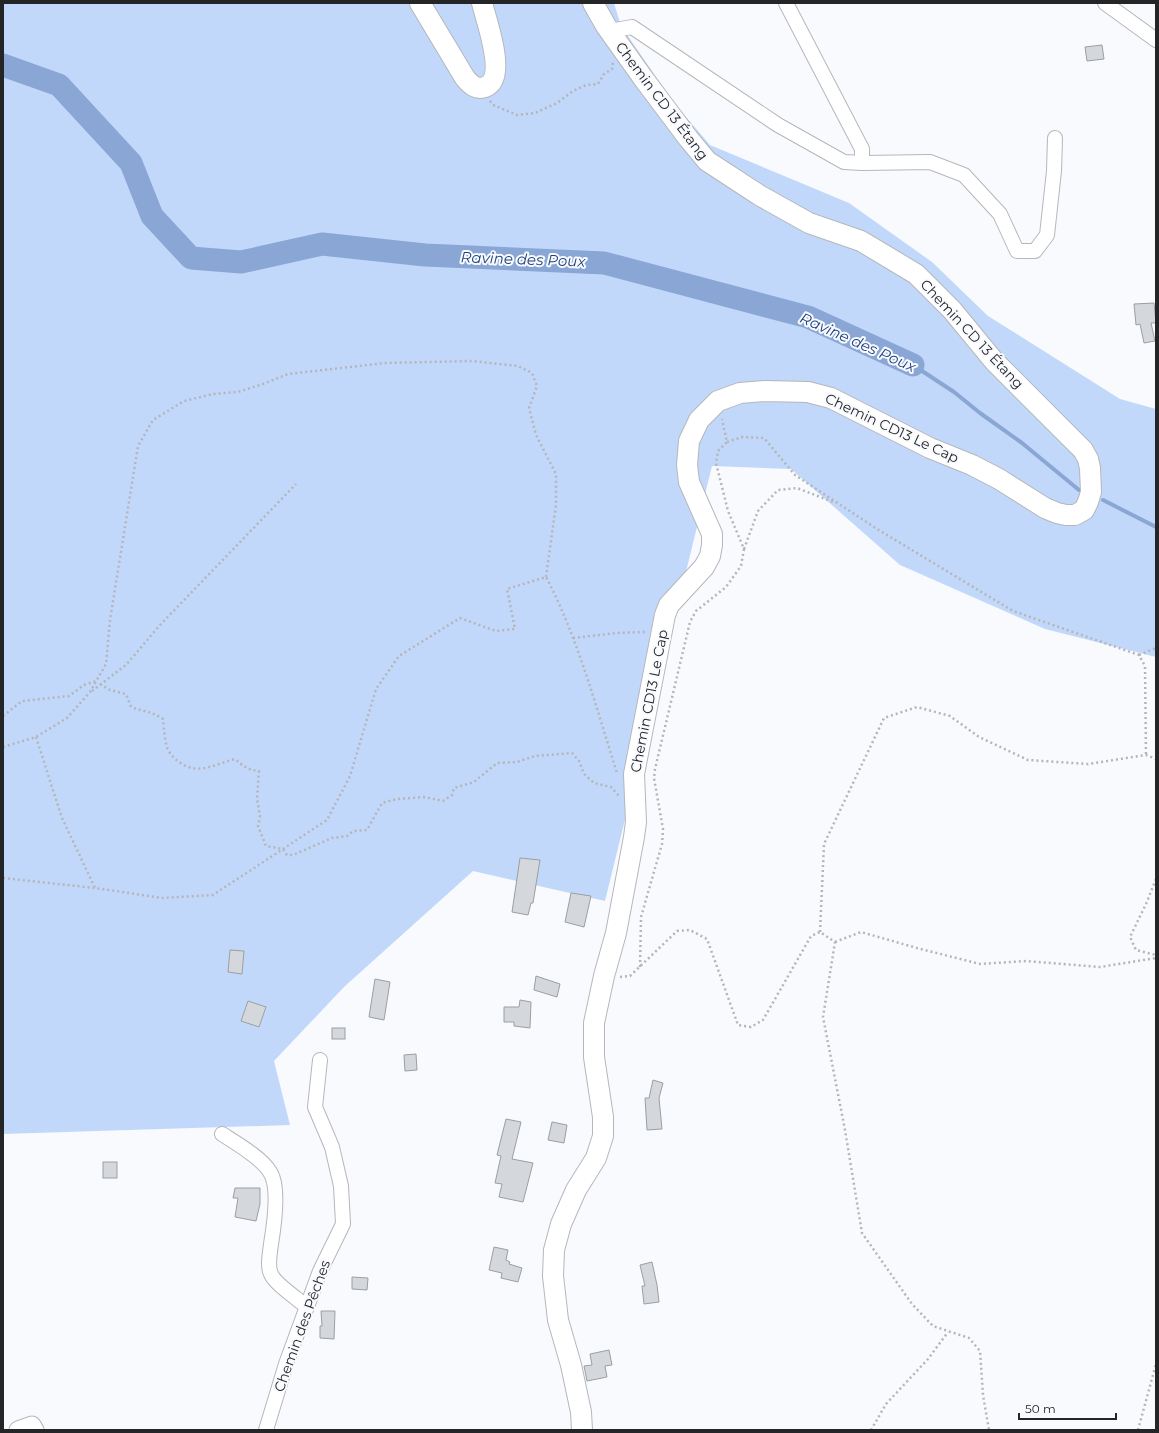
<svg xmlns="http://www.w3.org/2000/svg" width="1159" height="1433" font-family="Montserrat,sans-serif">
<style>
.green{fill:#c2d8fa}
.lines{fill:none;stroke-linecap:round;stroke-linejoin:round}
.stream{stroke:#89a6d5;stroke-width:4}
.river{stroke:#89a6d5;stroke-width:23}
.building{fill:#d4d7db;stroke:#9c9fa2}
.minor-casing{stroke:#b4b7bb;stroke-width:16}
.tertiary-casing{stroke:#b4b7bb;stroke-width:19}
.secondary-casing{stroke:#b4b7bb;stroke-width:22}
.path{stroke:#b4b5b9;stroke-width:2.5;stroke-dasharray:2 3;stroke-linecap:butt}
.minor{stroke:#fff;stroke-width:14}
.tertiary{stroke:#fff;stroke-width:17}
.secondary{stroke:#fff;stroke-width:20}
.labels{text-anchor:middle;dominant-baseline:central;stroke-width:4;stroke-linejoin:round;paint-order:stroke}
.street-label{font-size:14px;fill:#242527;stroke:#f8fafe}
.water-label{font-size:15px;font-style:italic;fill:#21447e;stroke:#f8fafe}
</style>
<rect width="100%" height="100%" fill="#f8fafe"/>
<polygon class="green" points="3,3 614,3 621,26 674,103 710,145 849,203 932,262 988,316 1120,399 1156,409 1156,657 1045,629 900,565 791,469 712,466 605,901 473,871 344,987 274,1061 290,1125 3,1134"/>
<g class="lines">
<g class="stream">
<polyline points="913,365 954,392 980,413 1022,443 1079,490"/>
<polyline points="1103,500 1156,527"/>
</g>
<polyline class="river" points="3,65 59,85 131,163 152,216 191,258 241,262 322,244 425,255 604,263 808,317 913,365"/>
</g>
<g class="building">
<polygon points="1102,45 1104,59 1087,61 1085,47"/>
<polygon points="1154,303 1156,323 1151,323 1155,341 1144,343 1140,324 1136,325 1134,304"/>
<polygon points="520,858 540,860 533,903 531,903 528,915 512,912"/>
<polygon points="571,893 591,896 584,927 565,922"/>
<polygon points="230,950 244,951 242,974 228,972"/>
<polygon points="536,976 560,984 557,997 534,990"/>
<polygon points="375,979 390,982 384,1020 369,1017"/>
<polygon points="520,1000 531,1002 530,1028 514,1026 514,1022 504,1022 504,1007 519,1007"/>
<polygon points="248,1001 266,1007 259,1027 241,1021"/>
<rect x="332" y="1028" width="13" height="11"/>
<polygon points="416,1054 417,1070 405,1071 404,1055"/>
<polygon points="653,1080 663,1083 659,1098 662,1129 647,1130 645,1098 649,1098"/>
<polygon points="506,1119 521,1122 512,1159 533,1163 523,1202 499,1197 502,1184 495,1183 501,1156 497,1155"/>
<polygon points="552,1122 567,1125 564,1143 548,1140"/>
<rect x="103" y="1162" width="14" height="16"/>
<polygon points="235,1188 260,1188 260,1204 256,1221 235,1217 238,1198 233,1198"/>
<polygon points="494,1247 508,1250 506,1260 510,1262 509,1264 522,1268 518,1282 501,1278 502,1273 489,1270"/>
<polygon points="652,1262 657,1285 659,1302 644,1304 642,1286 645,1286 640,1265"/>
<polygon points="352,1277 368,1278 367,1290 352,1289"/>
<polygon points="321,1311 335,1311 334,1339 320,1338 320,1326 322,1326"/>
<polygon points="609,1350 612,1365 605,1366 607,1377 587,1381 584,1366 592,1365 590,1354"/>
</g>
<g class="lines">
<defs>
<g id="minor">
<polyline points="1105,3 1156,40"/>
<polyline points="610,31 632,27 778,125 844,162 862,163 862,149 786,3"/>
<polyline points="862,163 930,162 964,175 1000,214 1017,251 1035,251 1047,235 1054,171 1055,138"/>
<path d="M 222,1134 C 236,1143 262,1158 270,1172 C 280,1187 274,1226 271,1244 C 270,1253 267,1266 271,1274 C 275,1284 298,1299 307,1307"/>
<polyline points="266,1430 286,1364 320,1271 343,1224 341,1186 332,1147 315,1107 320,1060"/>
</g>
<polyline id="tertiary" points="18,1430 32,1425 35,1430"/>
<g id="secondary">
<path d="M 420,3 L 465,78 C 471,85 476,90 485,87 C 508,79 486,20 482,3"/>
<polyline points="582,1430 581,1412 571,1365 558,1320 553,1276 554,1250 561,1224 576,1190 596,1158 603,1136 603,1117 594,1057 594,1023 604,976 616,933 634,837 636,822 634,774 665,615 669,605 704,567 710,556 712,545 712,534 689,482 687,465 689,441 699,420 718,401 740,393 765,391 808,392 831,398 930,448 972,465 999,479 1045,508 1057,513 1066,515 1075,515 1084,510 1088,502 1091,492 1090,468 1088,459 1083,450 994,361 952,310 916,274 861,241 809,223 759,195 707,161 688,138 643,78 606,26 593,3"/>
</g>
</defs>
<use href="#minor" class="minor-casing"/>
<use href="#tertiary" class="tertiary-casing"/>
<use href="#secondary" class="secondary-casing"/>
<g class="path">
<polyline points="490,101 493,105 517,115 535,113 557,103 573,91 586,85 598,84 604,74 612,69 613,62"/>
<polyline points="727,442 742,437 764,438 795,475 877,529 1013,611 1139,655 1145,666 1146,755"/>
<polyline points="744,549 758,511 778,490 797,488 833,502"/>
<polyline points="573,638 617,633 645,632"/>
<polyline points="1139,655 1156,648"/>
<path d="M 100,684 L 110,690 L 126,694 L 131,707 C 144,712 151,711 163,719 C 164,728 165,744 168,750 C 171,755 175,759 179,762 C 198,776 215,764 235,759 C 243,766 248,770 259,771 L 257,798 L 260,817 L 258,826 L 266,846 L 283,849 L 287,855 L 293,855 L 332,838 L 347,836 L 353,831 L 367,830 L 382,803 L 397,799 L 424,797 L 443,801 L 452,795 L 454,788 L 474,782 L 497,763 L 517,762 L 535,756 L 572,753 L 579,761 L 584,774 L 594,783 L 611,787 L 619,796"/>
<polyline points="92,691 126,665 160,625 296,484"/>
<polyline points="3,716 22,701 69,696 84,685 96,681"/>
<polyline points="36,737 62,818 95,888"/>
<polyline points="3,747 36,737 67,718 90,692 106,664 110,620 138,446 153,420 184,401 213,394 238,392 263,384 288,374 385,363 472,361 518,366 532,373 537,386 529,408 536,435 556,474 556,505 546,577"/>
<path d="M 3,878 L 95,888 L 162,898 L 213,895 L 327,820 L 350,776 L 376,689 L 399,656 L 460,618 L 496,631 L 515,629 L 507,589 L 546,577 C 578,638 596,707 617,773"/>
<polyline points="1156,879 1146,904 1130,937 1136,950 1156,955"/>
<polyline points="820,932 824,844 884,718 917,707 950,716 979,737 1028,760 1088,764 1146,755 1156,759"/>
<polyline points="835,942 861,932 917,948 980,964 1026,961 1100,967 1156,958"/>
<polyline points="640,967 641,917 662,844 663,829 654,778 655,769 690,622 696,611 726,587 741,566 744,549 728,511 716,463 718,451 727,442 722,419"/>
<polyline points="620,977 630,976 677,931 690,930 707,939 738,1025 751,1027 763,1020 811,936 820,932 835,942 823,1017 845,1130 862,1233 912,1304 933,1326 969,1338 980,1351 983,1395 989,1430"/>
<polyline points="871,1430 886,1404 928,1359 948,1332"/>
<polyline points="1138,1430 1156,1364"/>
</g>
<use href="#minor" class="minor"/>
<use href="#tertiary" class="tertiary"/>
<use href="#secondary" class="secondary"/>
</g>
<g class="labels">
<g class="street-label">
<text transform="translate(662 101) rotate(53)">Chemin CD 13 Étang</text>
<text transform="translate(972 334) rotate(47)">Chemin CD 13 Étang</text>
<text transform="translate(892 428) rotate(25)">Chemin CD13 Le Cap</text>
<text transform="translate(649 701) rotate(-79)">Chemin CD13 Le Cap</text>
<text transform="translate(302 1326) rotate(-70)">Chemin des Pêches</text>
</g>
<g class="water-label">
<text transform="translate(523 259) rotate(2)">Ravine des Poux</text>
<text transform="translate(858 342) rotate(24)">Ravine des Poux</text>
</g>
</g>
<rect width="1159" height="1433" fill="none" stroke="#242527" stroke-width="8"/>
<path d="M1019 1413v6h97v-6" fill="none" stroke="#242527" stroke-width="2"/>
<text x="1025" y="1413" font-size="12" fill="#242527" stroke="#f8fafe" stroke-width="3" paint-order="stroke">50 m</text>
</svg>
